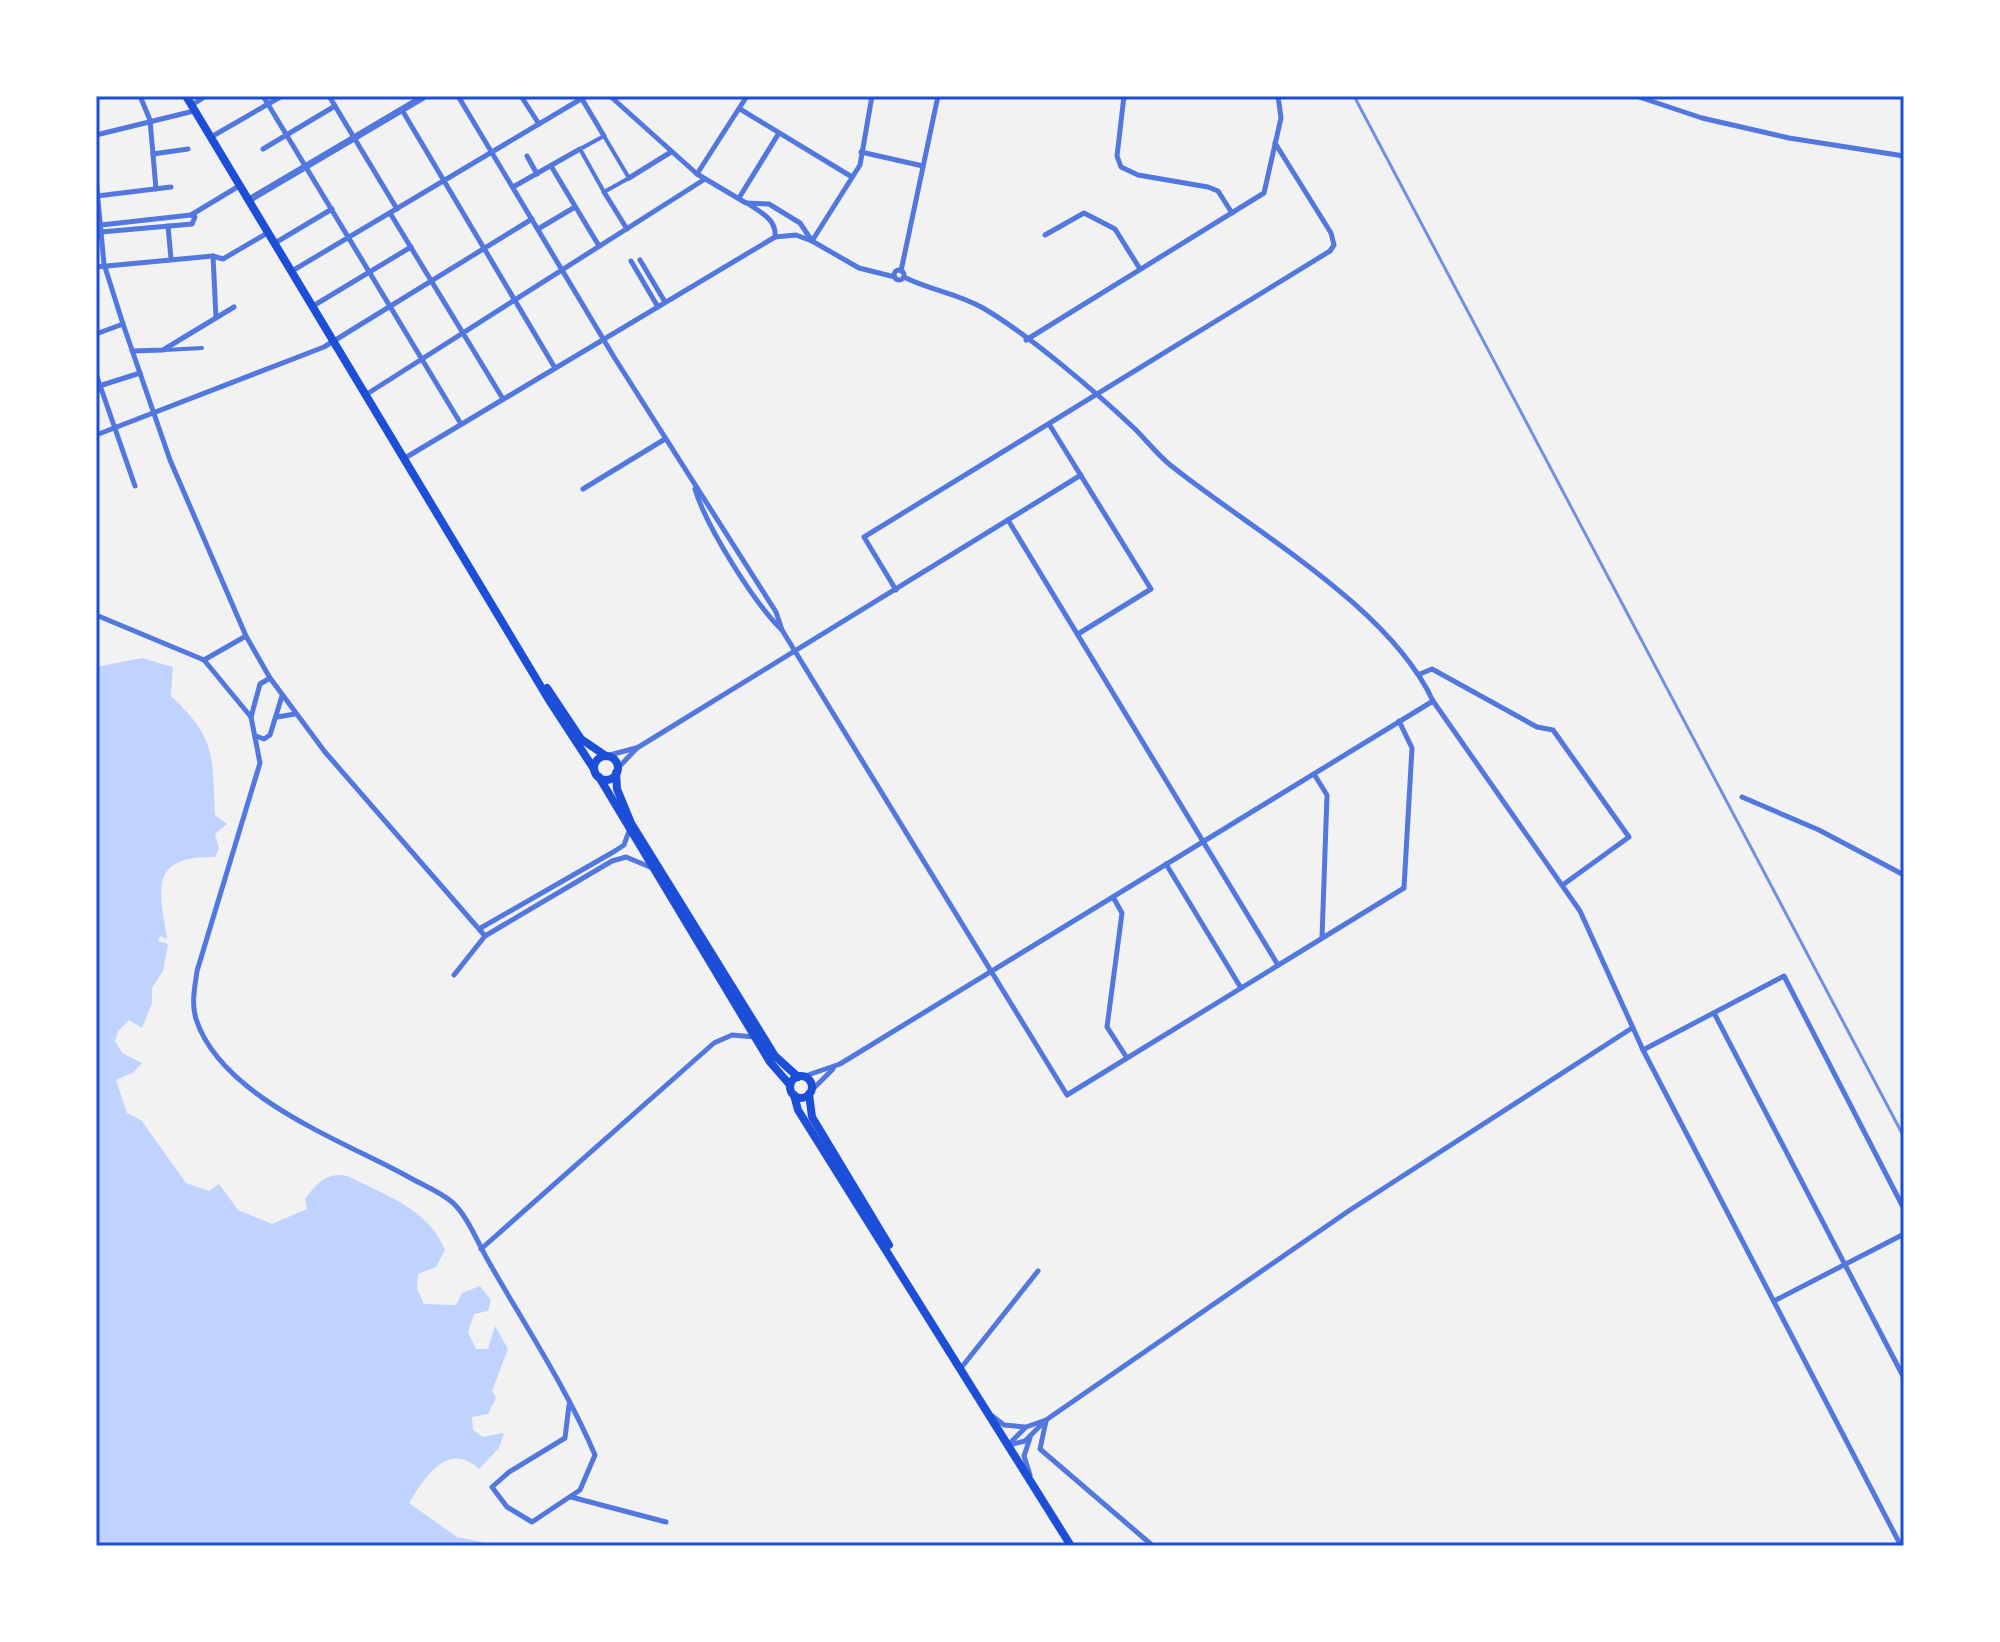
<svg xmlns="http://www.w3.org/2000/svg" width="2000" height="1642" font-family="'IBM Plex Serif',serif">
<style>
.water{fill:#bfd3fe}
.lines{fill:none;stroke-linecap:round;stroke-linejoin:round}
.pedestrian{stroke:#5277de;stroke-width:4}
.minor{stroke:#5277de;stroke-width:5}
.tertiary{stroke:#5277de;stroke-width:7}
.secondary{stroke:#1d4ed8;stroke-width:8}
.rail{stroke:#7290e2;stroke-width:3}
.neatline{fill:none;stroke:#1d4ed8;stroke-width:3}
</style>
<rect width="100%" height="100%" fill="#f2f2f2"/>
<path class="water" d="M 142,658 L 173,667 L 171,696 C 217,739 212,756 215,815 L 227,824 L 215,834 L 219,849 L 215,857 C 149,856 159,888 167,939 L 160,936 L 158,941 L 168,944 L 163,971 L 152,988 L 152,1003 L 142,1028 L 129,1020 L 118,1031 L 115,1041 L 122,1053 L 142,1063 L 134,1072 L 116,1080 L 127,1113 L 141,1120 L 186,1183 L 209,1191 L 219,1184 L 238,1210 L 272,1224 L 307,1209 L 305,1199 C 314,1187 324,1174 341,1175 C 348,1175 357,1181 364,1184 C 398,1200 431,1215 445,1250 L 436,1267 L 418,1274 L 417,1289 L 424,1304 L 456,1305 L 462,1293 L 480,1286 L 491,1300 L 488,1311 L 474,1314 L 468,1332 L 476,1349 L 488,1349 L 495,1326 L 508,1349 L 492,1391 L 496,1398 L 488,1414 L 472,1417 L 473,1430 L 483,1437 L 504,1433 L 499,1448 L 479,1469 C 448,1440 424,1478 409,1503 L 457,1537 L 502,1546 L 96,1546 L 96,667 Z"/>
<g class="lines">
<g class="pedestrian">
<polygon points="604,136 629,178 604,192 580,149"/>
<polyline points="165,350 202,348"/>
</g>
<g class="minor">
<polyline points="140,96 150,120 156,189"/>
<polyline points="263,96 461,424"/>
<polyline points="329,96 397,209"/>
<polyline points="458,96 614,357 776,612 782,630 1067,1095 1404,888 1412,748 1399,721"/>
<polyline points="521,96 539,124"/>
<polyline points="610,96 697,174 746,203 769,204 800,223 812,241 859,268 895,277"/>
<polyline points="1124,96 1117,156 1121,167 1138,175 1208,187 1218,191 1232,213"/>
<polyline points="1636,96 1702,118 1789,138 1904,156"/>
<polyline points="582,99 604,136"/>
<polyline points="192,105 206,96"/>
<polyline points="740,109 852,177"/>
<polyline points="402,110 555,368"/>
<polyline points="96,135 194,111"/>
<polyline points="211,137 282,96"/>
<polyline points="263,149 335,106"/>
<polyline points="861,152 923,166"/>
<polyline points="153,154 188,149"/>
<polyline points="527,156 537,174"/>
<polyline points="551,166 599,246"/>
<polyline points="697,174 747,96"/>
<polyline points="629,178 671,152"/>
<polyline points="96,179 104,264 123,324 170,460 246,636 270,678 325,752 485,936"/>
<polyline points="513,187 580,149"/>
<polyline points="604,192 627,229"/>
<polyline points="97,196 171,187"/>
<polyline points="739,198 779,133"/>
<path d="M 747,203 C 760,212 777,219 775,237"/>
<polyline points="390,213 503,399"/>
<polyline points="101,225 191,215 239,186"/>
<polyline points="168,226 171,259"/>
<polyline points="538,229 575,207"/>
<polyline points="101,232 192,224 195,217 191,215"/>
<polyline points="1045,235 1084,213 1115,229 1140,269"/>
<polyline points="812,241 860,165 872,96"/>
<polyline points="275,243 332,209"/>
<polyline points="213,256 216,318"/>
<polyline points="640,260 665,302"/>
<polyline points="631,261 658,307"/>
<polyline points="96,267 213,256 223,259 269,232"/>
<circle cx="899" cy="275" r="5"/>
<polyline points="292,271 586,96"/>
<polyline points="901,271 938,96"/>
<path d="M 904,277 C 929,290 957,293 983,308 C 1029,335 1095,391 1135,429 C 1146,440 1156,453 1169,464 C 1251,530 1388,605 1433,701 L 1580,911 L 1643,1050 L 1901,1546"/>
<polyline points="313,306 411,247"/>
<polyline points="96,334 123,324"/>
<polyline points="1026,340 1264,193 1281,118 1278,96"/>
<polyline points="132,351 163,350 234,307"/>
<polyline points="96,374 135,486"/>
<polyline points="96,387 140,373"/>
<polyline points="367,394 705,179"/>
<polyline points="1049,424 1151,589 1078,634"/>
<polyline points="96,435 324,347 532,219"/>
<polyline points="405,458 775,237 796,235 812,241"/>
<polyline points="583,489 665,439"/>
<path d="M 695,489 C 706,526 754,603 782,630"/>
<polyline points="1008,520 1278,965"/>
<polyline points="896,590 864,537 1330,251 1334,245 1331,233 1275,143"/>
<path d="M 96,615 L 204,660 L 251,717 L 260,763 L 197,971 C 195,987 191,1003 196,1019 C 221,1096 338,1139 405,1175 C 420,1184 439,1191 452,1202 C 468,1216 479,1246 490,1264 C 526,1327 567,1389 595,1455 L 580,1490 L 532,1522 L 507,1507 L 492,1487 L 509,1472 L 565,1438 L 569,1405"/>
<polyline points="204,660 246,636"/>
<polyline points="1420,674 1432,669 1537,727 1553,730 1629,837 1564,884"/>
<polyline points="251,717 260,684 270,678"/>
<polyline points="277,717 295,714"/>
<polyline points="256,736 264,739 270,735 282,696"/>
<polyline points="606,756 636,748"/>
<polyline points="617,769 637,748 1081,475"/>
<polyline points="1314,774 1327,795 1322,938"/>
<polyline points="1742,797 1819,830 1904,875"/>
<polyline points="1166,864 1241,988"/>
<polyline points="1113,897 1122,913 1107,1027 1127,1058"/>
<polyline points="479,929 615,851 624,845 629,831"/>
<polyline points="454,975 485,936 612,861 626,857 650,867"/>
<polyline points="1714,1013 1904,1378"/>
<polyline points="1643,1050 1784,976 1904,1209"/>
<polyline points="802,1077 840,1064 1433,701"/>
<polyline points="811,1091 833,1069"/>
<polyline points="481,1249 714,1043 732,1035 755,1037"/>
<polyline points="1774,1301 1904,1234"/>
<polyline points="961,1368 1038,1271"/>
<polyline points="991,1415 1004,1425 1025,1427"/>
<polyline points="1046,1421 1040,1449 1153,1546"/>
<polyline points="1030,1438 1024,1456 1030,1475"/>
<polyline points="1009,1444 1026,1427 1046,1420 1350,1210 1632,1028"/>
<polyline points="1009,1445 1025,1441 1043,1423"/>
<polyline points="571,1497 666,1522"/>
</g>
<polyline class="tertiary" points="249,200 425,96"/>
<g class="secondary">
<polyline points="186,96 549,700 594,769"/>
<polyline points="547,688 581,739 606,756"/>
<circle cx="606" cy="768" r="12"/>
<polyline points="616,773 617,789 631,823 775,1056 798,1077"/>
<polyline points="599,777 770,1062 790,1085"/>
<circle cx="801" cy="1087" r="11"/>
<polyline points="809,1094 812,1117 889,1245"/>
<polyline points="794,1095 798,1110 1071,1546"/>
</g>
<polyline class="rail" points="1354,96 1904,1137"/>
</g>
<rect width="2000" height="1642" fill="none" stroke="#ffffff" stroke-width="196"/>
<rect x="98" y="98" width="1804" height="1446" class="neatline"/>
</svg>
